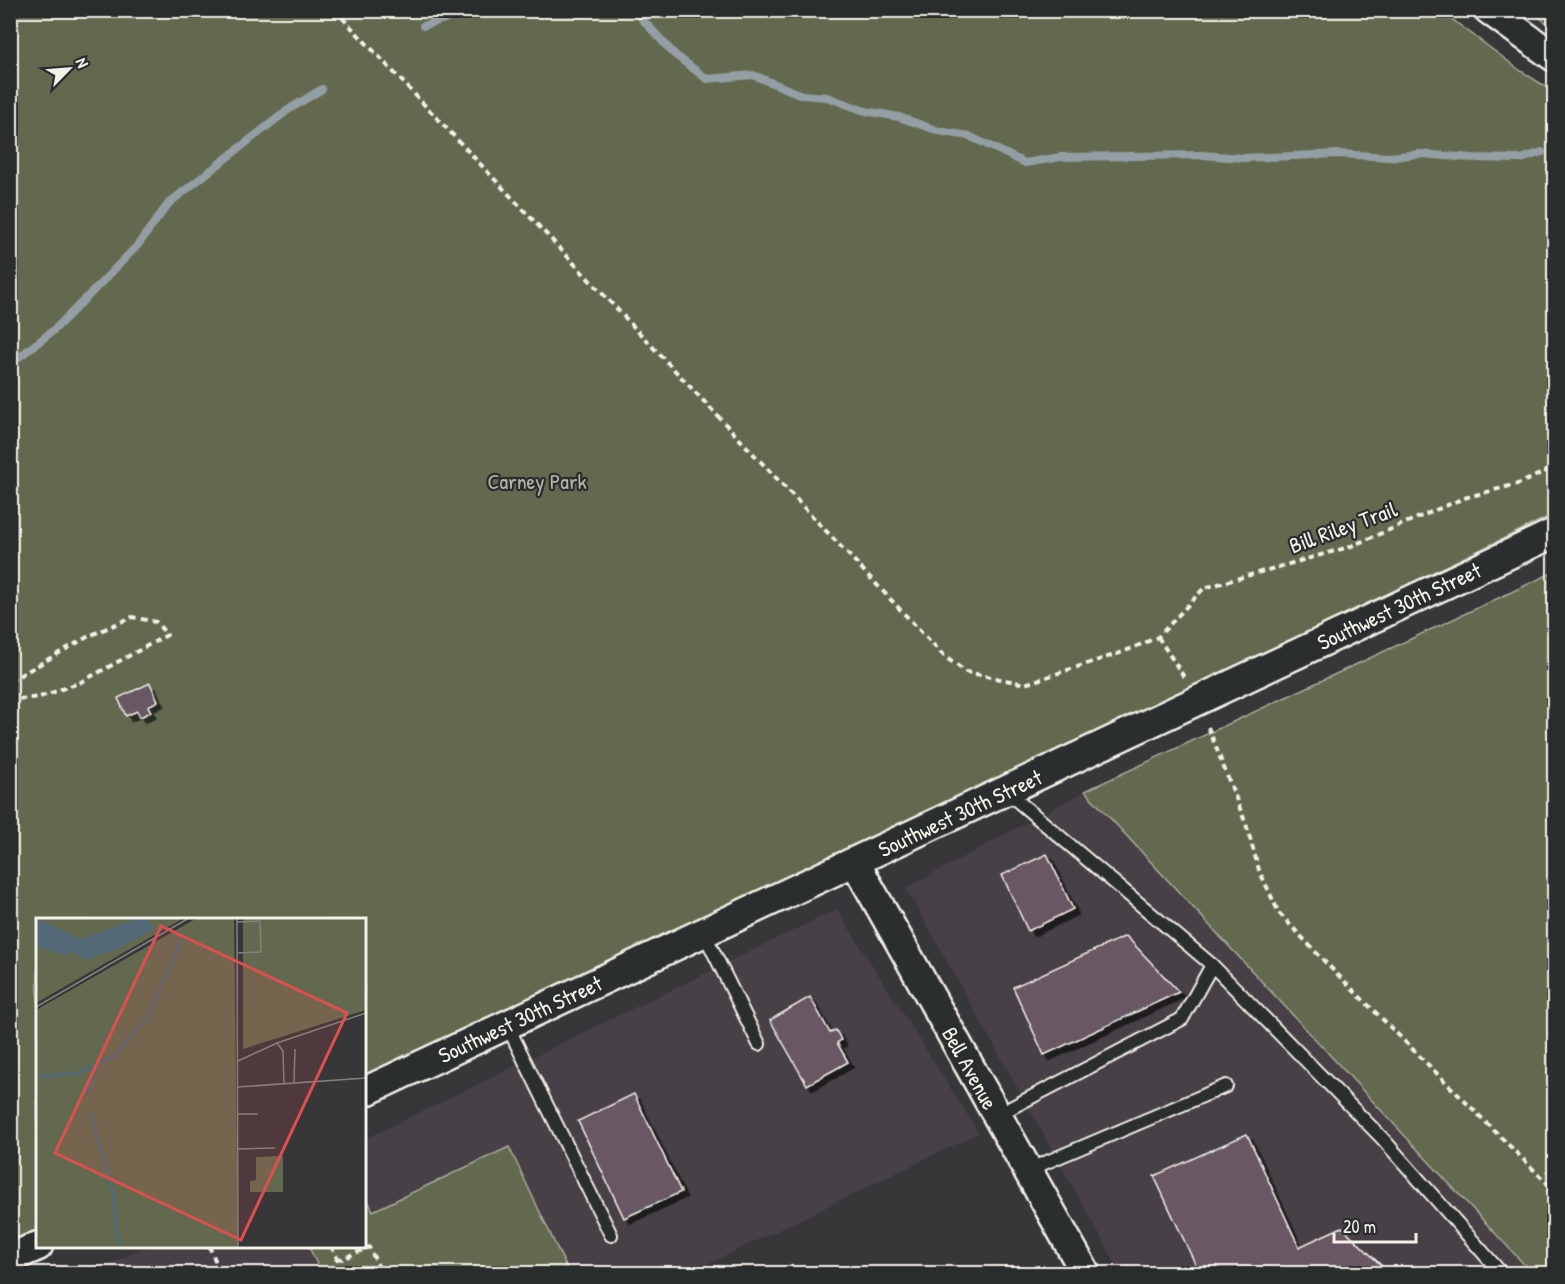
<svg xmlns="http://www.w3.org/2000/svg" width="1565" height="1284" font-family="'Patrick Hand',sans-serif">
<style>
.built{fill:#464046}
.green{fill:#63694f;stroke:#acad9c;stroke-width:1.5}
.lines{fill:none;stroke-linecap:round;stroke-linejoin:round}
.stream{stroke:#939fa4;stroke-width:8}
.building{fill:#695964;stroke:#f4f1e8;stroke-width:1.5;filter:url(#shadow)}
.service-casing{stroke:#f4f1e8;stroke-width:16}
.tertiary-casing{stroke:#f4f1e8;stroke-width:33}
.path{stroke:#f4f1e8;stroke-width:4;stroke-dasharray:6 4.5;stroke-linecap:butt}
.service{stroke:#2a2d2e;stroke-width:12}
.tertiary{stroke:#2a2d2e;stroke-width:28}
.labels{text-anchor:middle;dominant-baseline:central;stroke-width:4.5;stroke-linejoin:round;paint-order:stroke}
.park-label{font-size:22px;fill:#b3b4a3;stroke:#2a2d2e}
.street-label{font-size:22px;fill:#f4f1e8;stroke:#2a2d2e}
.inset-river{fill:none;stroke:#536977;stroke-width:3}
.inset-road{fill:none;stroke:#83817f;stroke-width:1.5}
.view{fill:#dc504e;fill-opacity:0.15;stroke:#dc504e;stroke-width:3}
.inset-edge{fill:none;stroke:#f4f1e8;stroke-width:3}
</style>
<defs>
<filter id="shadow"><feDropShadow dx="5.5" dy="5.5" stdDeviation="0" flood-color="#0009"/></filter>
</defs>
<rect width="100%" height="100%" fill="#373639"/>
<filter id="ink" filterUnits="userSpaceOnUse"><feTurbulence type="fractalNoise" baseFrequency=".0167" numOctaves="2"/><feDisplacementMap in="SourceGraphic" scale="12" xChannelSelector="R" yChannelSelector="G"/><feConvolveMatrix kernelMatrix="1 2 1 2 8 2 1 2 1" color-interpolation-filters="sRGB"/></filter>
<g filter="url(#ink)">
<g class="built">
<polygon points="1085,791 1533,1273 1121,1273 906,888"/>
<polygon points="837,909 979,1133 690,1273 90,1274 145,1247 364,1246 365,1139"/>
</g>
<g class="green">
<polygon points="11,11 1441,11 1521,71 1554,92 1554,514 365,1088 364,920 38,920 37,1245 11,1258"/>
<polygon points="1530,11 1554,11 1554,28"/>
<polygon points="1554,572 1554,1273 1533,1274 1085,791"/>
<polygon points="509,1147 569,1273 321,1273 309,1247 364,1246 365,1194 373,1211"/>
</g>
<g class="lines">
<g class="stream">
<polyline points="634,10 674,54 707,79 753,75 802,95 827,97 865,111 899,117 939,131 969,136 1025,163 1061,157 1201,155 1244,158 1339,154 1389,157 1420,154 1473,158 1521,159 1542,152"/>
<polyline points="423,26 473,10"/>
<polyline points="10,364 54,330 95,289 137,246 169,203 288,110 322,89"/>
</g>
</g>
<g class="building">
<polygon points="150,683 158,701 148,706 151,712 140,717 137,711 126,716 118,698"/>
<polygon points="1047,854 1073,909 1028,931 1002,875"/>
<polygon points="1126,936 1179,992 1044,1055 1013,987"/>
<polygon points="810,997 830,1033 836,1030 841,1040 837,1043 848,1062 807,1085 770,1020"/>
<polygon points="634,1094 681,1192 624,1218 578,1121"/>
<polygon points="1247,1134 1299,1247 1342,1227 1390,1274 1200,1274 1154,1176"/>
</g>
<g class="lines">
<defs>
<g id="service">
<polyline points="704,933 759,1044"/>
<polyline points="1212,965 1382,1138 1502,1274"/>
<polyline points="507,1025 611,1235"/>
<polyline points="997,1115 1182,1019 1212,965 1007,792"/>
<polyline points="1028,1170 1226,1086"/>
</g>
<g id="tertiary">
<polyline points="1489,10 1554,57"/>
<polyline points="855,862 1086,1274"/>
<polyline points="364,1092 1554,533"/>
<polyline points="10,1258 38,1246"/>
</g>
</defs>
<use href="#service" class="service-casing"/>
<use href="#tertiary" class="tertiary-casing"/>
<g class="path">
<polyline points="335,10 944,656 966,672 1025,684 1123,652 1158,637 1204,588 1349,547 1464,498 1521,483 1554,467"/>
<polyline points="1158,637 1184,677"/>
<polyline points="10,681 89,636 132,617 156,622 167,635 81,682 40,697 10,700"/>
<polyline points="1208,727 1246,824 1259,870 1279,913 1328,965 1554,1190"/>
<polyline points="209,1246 221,1274"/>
<polyline points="331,1246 337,1258 335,1264 338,1274"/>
<polyline points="337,1258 342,1259 369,1247 382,1274"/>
<polyline points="202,1274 218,1266"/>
<polyline points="366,1274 379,1268"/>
</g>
<use href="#service" class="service"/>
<use href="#tertiary" class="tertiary"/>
</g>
</g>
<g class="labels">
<g class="park-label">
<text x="537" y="481">Carney Park</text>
</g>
<g class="street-label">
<text transform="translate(1343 527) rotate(-20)">Bill Riley Trail</text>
<text transform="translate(1399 606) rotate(-25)">Southwest 30th Street</text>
<text transform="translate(960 813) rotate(-25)">Southwest 30th Street</text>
<text transform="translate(520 1019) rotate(-25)">Southwest 30th Street</text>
<text transform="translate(970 1068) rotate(61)">Bell Avenue</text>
</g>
</g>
<g transform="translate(36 918)">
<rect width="330" height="330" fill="#373639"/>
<path d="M 0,0 L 148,0 L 0,85 ZM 161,0 L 198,0 L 202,330 L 0,330 L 0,92 ZM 207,0 L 330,0 L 330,92 L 207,131 ZM 247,238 L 247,274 L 214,274 L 214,263 L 220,262 L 220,239 Z" fill="#63694f"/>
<path d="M 0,0 L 45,21 L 104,0 L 111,0 L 118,11 L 83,30 L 50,42 L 36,34 L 29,37 L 0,29 Z" fill="#536977"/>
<path class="inset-river" d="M 0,159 L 42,155 L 78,138 L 112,98 L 145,22M 51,176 L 61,145M 54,194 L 77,275 L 83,330"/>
<path class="inset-road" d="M 201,0 L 202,330M 201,4 L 224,3 L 225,34 L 201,35M 0,89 L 153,0M 241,125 L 330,95M 202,143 L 241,125 L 247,133 L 248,166M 258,165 L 259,131M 202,169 L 330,160M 202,196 L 222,196M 202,231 L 239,230"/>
<path class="view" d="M 125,8 L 311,95 L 205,322 L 19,235 Z"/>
<rect width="330" height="330" class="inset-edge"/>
</g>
<rect width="1565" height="1284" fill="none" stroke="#2a2d2e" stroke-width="36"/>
<rect x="18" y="18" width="1529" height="1248" fill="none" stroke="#f4f1e8" stroke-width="2" filter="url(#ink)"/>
<g transform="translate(69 69) rotate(65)" stroke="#2a2d2e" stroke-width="4.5" paint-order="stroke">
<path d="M0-4.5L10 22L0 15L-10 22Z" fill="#f4f1e8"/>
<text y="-9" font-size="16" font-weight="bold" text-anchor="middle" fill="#f4f1e8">N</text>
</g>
<path d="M1334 1233v9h82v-9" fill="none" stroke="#f4f1e8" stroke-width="3"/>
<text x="1343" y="1233" font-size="18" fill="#f4f1e8" stroke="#2a2d2e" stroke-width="4.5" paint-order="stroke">20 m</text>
</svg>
